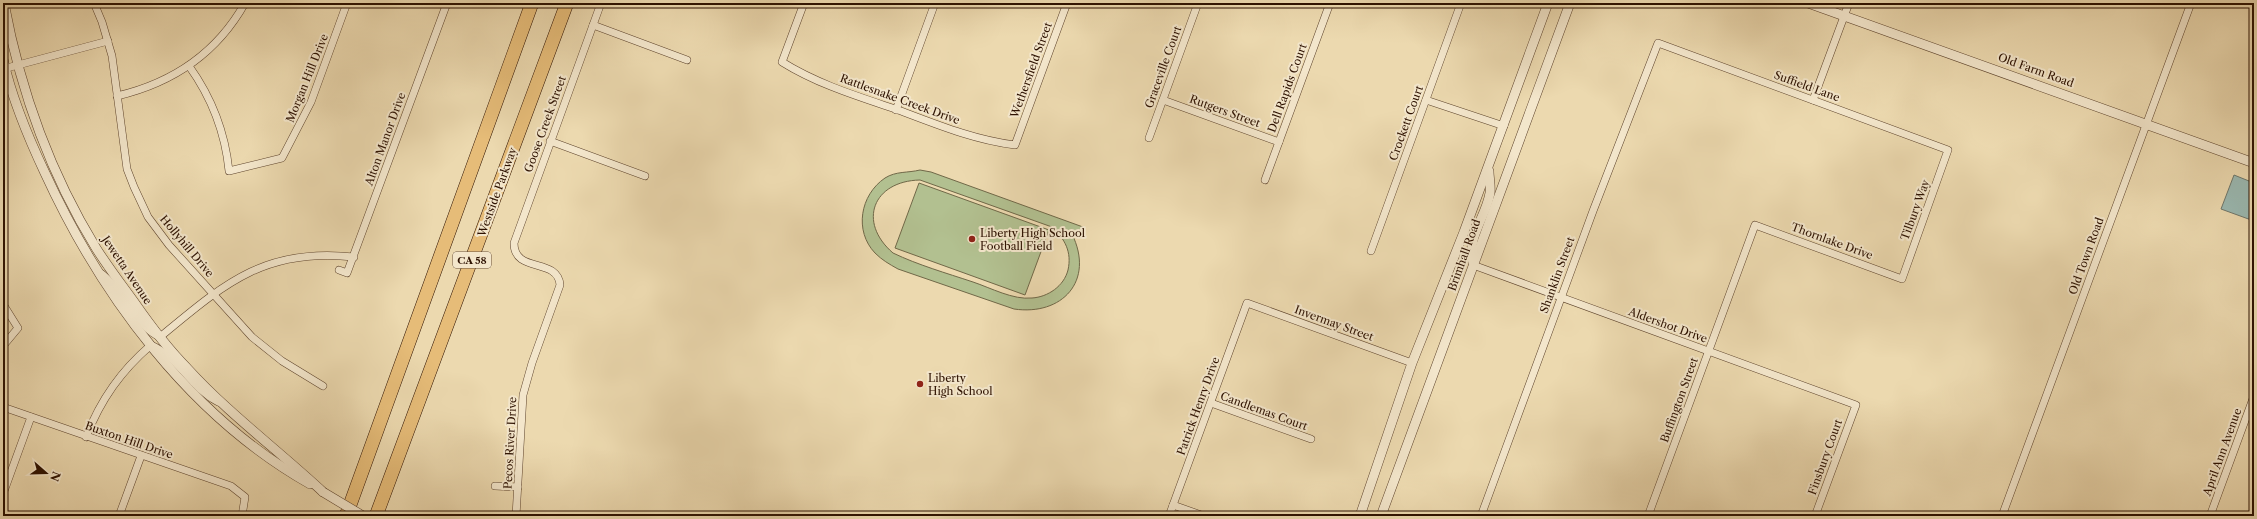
<svg xmlns="http://www.w3.org/2000/svg" width="2257" height="519" font-family="'Libre Caslon Text',serif">
<style>
.green{fill:#b2c090;stroke:#706848;fill-rule:evenodd}
.water{fill:#9ab9b2;stroke:#6e766b}
.lines{fill:none;stroke-linecap:round;stroke-linejoin:round}
.minor-casing{stroke:#5d432c;stroke-width:8}
.tertiary-casing{stroke:#5d432c;stroke-width:10}
.motorway-casing{stroke:#2d1100;stroke-width:14}
.minor{stroke:#f3e6cb;stroke-width:7}
.tertiary{stroke:#f3e6cb;stroke-width:9}
.motorway{stroke:#e6bc78;stroke-width:13}
.tertiary-bridge-casing{stroke:#5d432c;stroke-width:10;stroke-linecap:butt}
.tertiary-bridge{stroke:#f3e6cb;stroke-width:9}
.poi-dot{fill:#8f2418;stroke:#f3e6cb;stroke-width:1.5}
.labels{text-anchor:middle;dominant-baseline:central;stroke-width:4;stroke-linejoin:round;paint-order:stroke}
.shield{fill:#f3e6cb;stroke:#68513d;stroke-width:1}
.shield-label{font-size:10px;font-weight:bold;fill:#2d1100}
.street-label{font-size:11px;fill:#2d1100;stroke:#f3e6cb}
.poi-label{font-size:11px;fill:#2d1100;stroke:#f3e6cb;text-anchor:start}
</style>
<rect width="100%" height="100%" fill="#ecd9af"/>
<filter id="stains"><feTurbulence type="fractalNoise" baseFrequency=".005" numOctaves="4"/><feColorMatrix values="0 0 0 0 .2 0 0 0 0 .09 0 0 0 0 .02 0 0 0 .5 -.17"/></filter>
<radialGradient id="worn" r=".72"><stop offset=".6" stop-color="#630" stop-opacity="0"/><stop offset="1" stop-color="#630" stop-opacity=".3"/></radialGradient>
<g class="green">
<path d="M 920,170 L 931,172 L 1083,227 L 1080,236 L 1072,234 C 1095,281 1062,316 1014,309 L 898,269 C 889,264 882,260 875,253 C 854,231 860,195 885,178 C 896,171 908,173 920,170 ZM 920,180 L 1052,227 C 1065,239 1072,252 1068,270 C 1064,286 1048,297 1032,298 C 1013,300 991,288 973,282 C 946,273 918,265 893,253 C 857,222 873,181 920,180 Z"/>
<polygon points="919,183 1049,230 1025,295 895,248"/>
</g>
<polygon class="water" points="2234,175 2254,183 2254,221 2221,209"/>
<g class="lines">
<defs>
<g id="minor">
<polyline points="94,3 102,22 112,56 127,169 134,187 148,217 169,245 252,337 282,361 323,386"/>
<path d="M 804,3 L 782,62 C 819,85 860,97 901,111 C 938,125 975,140 1015,145 L 1067,3"/>
<polyline points="593,25 687,60"/>
<path d="M 189,66 C 212,98 225,131 229,171 L 282,158 L 311,102 L 347,3"/>
<polyline points="3,69 108,41"/>
<path d="M 117,96 C 172,83 217,53 245,3"/>
<polyline points="1163,100 1279,142"/>
<polyline points="1426,100 1504,126"/>
<polyline points="1813,100 1849,3"/>
<polyline points="896,110 935,3"/>
<polyline points="1149,138 1198,3"/>
<polyline points="550,141 645,176"/>
<polyline points="1265,180 1330,3"/>
<polyline points="1371,251 1461,3"/>
<polyline points="1473,265 1856,405 1815,516"/>
<polyline points="339,270 347,273 447,3"/>
<path d="M 102,274 C 124,291 136,327 160,337 C 224,284 265,247 354,257"/>
<polyline points="3,304 18,328 3,346"/>
<polyline points="1211,403 1311,439"/>
<polyline points="3,407 231,486 245,497 242,516"/>
<path d="M 86,437 C 101,399 121,371 151,345 C 178,357 191,388 218,402"/>
<polyline points="495,486 518,487"/>
<polyline points="3,494 31,417"/>
<polyline points="1173,505 1204,516"/>
<polyline points="119,516 141,456"/>
<path d="M 516,516 L 523,395 L 532,363 L 560,285 C 558,257 514,274 514,243 L 601,3"/>
<polyline points="1169,516 1247,303 1412,363"/>
<polyline points="1481,516 1593,211 1658,43 1948,150 1902,279 1755,225 1648,516"/>
<polyline points="2002,516 2191,3"/>
<polyline points="2210,516 2254,396"/>
</g>
<g id="tertiary">
<path d="M 4,3 C 20,89 50,173 96,248 C 108,267 121,284 134,302 C 150,325 167,348 187,368 C 229,414 278,450 323,492"/>
<polyline points="1808,3 2254,163"/>
<path d="M 3,59 C 12,99 28,137 45,173 C 102,297 190,416 310,484"/>
<path d="M 1473,263 C 1466,238 1486,217 1490,193 C 1491,187 1489,178 1489,171"/>
<polyline points="1360,516 1412,363 1464,232 1548,3"/>
<polyline points="1381,516 1570,3"/>
</g>
<g id="motorway">
<polyline points="346,516 532,3"/>
<polyline points="376,516 567,3"/>
</g>
</defs>
<use href="#minor" class="minor-casing"/>
<use href="#tertiary" class="tertiary-casing"/>
<use href="#motorway" class="motorway-casing"/>
<use href="#minor" class="minor"/>
<use href="#tertiary" class="tertiary"/>
<use href="#motorway" class="motorway"/>
<defs>
<polyline id="tertiary-bridge" points="323,492 363,516"/>
</defs>
<use href="#tertiary-bridge" class="tertiary-bridge-casing"/>
<use href="#tertiary-bridge" class="tertiary-bridge"/>
</g>
<g class="poi-dot">
<circle cx="972" cy="239" r="4"/>
<circle cx="920" cy="384" r="4"/>
</g>
<g class="labels">
<rect class="shield" x="453" y="252" width="38" height="16" rx="3"/>
<g class="shield-label">
<text x="472" y="260">CA 58</text>
</g>
<g class="street-label">
<text transform="translate(1163 67) rotate(-70)">Graceville Court</text>
<text transform="translate(1031 70) rotate(-70)">Wethersfield Street</text>
<text transform="translate(2036 70) rotate(20)">Old Farm Road</text>
<text transform="translate(307 78) rotate(-68)">Morgan Hill Drive</text>
<text transform="translate(1807 86) rotate(20)">Suffield Lane</text>
<text transform="translate(1287 88) rotate(-70)">Dell Rapids Court</text>
<text transform="translate(900 99) rotate(20)">Rattlesnake Creek Drive</text>
<text transform="translate(1225 111) rotate(20)">Rutgers Street</text>
<text transform="translate(1406 123) rotate(-70)">Crockett Court</text>
<text transform="translate(545 124) rotate(-70)">Goose Creek Street</text>
<text transform="translate(385 139) rotate(-70)">Alton Manor Drive</text>
<text transform="translate(497 192) rotate(-70)">Westside Parkway</text>
<text transform="translate(1915 210) rotate(-70)">Tilbury Way</text>
<text transform="translate(1832 241) rotate(20)">Thornlake Drive</text>
<text transform="translate(187 246) rotate(50)">Hollyhill Drive</text>
<text transform="translate(1464 255) rotate(-70)">Brimhall Road</text>
<text transform="translate(2086 256) rotate(-70)">Old Town Road</text>
<text transform="translate(127 270) rotate(56)">Jewetta Avenue</text>
<text transform="translate(1557 275) rotate(-70)">Shanklin Street</text>
<text transform="translate(1334 323) rotate(20)">Invermay Street</text>
<text transform="translate(1668 325) rotate(20)">Aldershot Drive</text>
<text transform="translate(1679 400) rotate(-70)">Buffington Street</text>
<text transform="translate(1198 406) rotate(-70)">Patrick Henry Drive</text>
<text transform="translate(1264 411) rotate(20)">Candlemas Court</text>
<text transform="translate(129 440) rotate(19)">Buxton Hill Drive</text>
<text transform="translate(510 443) rotate(-87)">Pecos River Drive</text>
<text transform="translate(2222 452) rotate(-70)">April Ann Avenue</text>
<text transform="translate(1825 457) rotate(-70)">Finsbury Court</text>
</g>
<g class="poi-label">
<text x="980" y="233">Liberty High School<tspan x="980" dy="13">Football Field</tspan></text>
<text x="928" y="378">Liberty<tspan x="928" dy="13">High School</tspan></text>
</g>
</g>
<rect width="2257" height="519" fill="none" stroke="#ecd9af" stroke-width="16"/>
<rect x="4" y="4" width="2249" height="511" fill="none" stroke="#2d1100" stroke-width="2"/>
<rect x="8" y="8" width="2241" height="503" fill="none" stroke="#2d1100"/>
<g transform="translate(46 473) rotate(110)" stroke="#f3e6cb" stroke-width="3" paint-order="stroke">
<path d="M0-3L7 15L0 10L-7 15Z" fill="#2d1100"/>
<text y="-6" font-size="11" font-weight="bold" text-anchor="middle" fill="#2d1100">N</text>
</g>
<rect width="100%" height="100%" filter="url(#stains)"/>
<rect width="100%" height="100%" fill="url(#worn)"/>
</svg>
